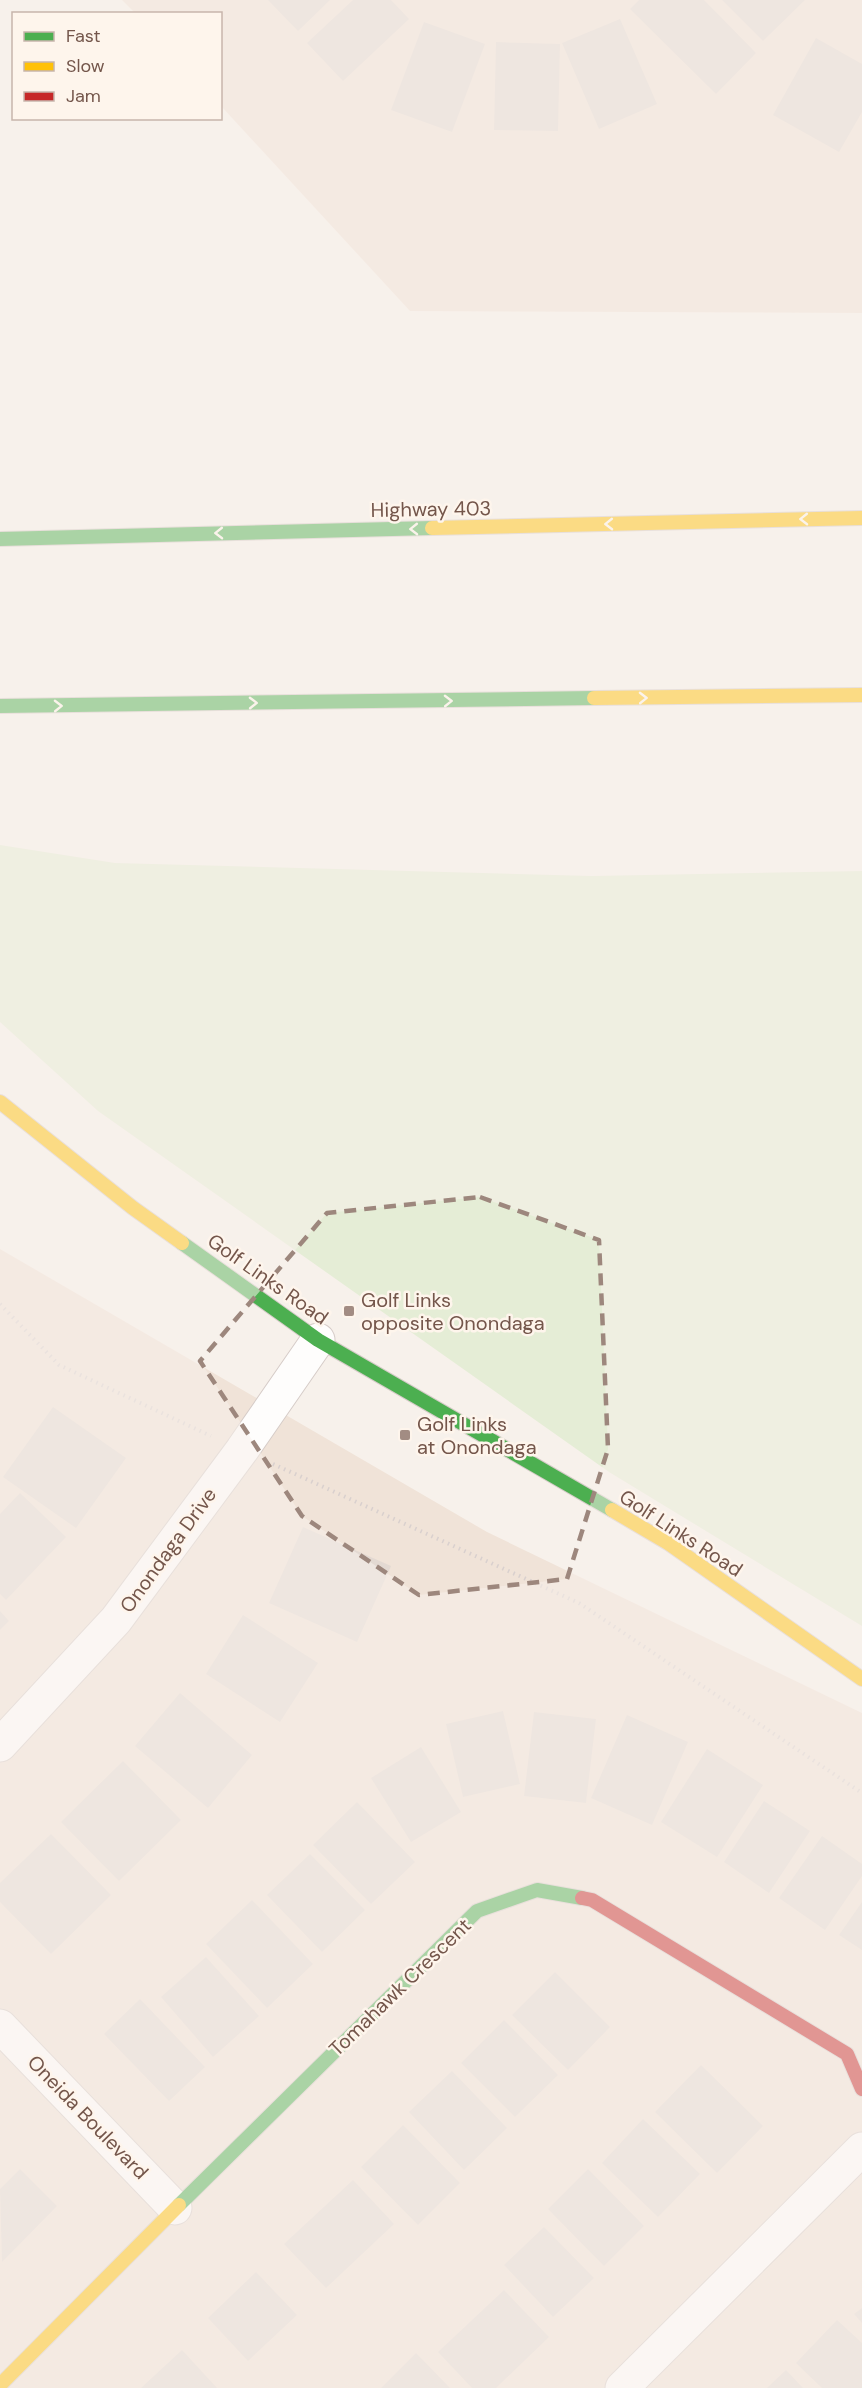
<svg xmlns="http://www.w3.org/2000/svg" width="862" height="2388" font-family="'DM Sans',sans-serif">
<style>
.residential{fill:#f0e3d8}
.green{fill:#e5edd6}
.building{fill:#e3d9d2}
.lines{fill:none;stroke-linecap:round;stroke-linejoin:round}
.street-casing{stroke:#d6ccc8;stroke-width:35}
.fast-casing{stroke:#d6ccc8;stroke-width:16}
.slow-casing{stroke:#d6ccc8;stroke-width:16}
.jam-casing{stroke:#d6ccc8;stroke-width:16}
.path{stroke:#d9d0ce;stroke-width:4;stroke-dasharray:1.5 4.5;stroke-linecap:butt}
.street{stroke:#fefdfc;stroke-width:33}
.fast{stroke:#4caf50;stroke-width:14}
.slow{stroke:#ffc107;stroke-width:14}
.jam{stroke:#c62828;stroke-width:14}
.oneway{stroke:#fef5ec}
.marked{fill:none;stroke:#9d877d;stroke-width:4.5;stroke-dasharray:12 8;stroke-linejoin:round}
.poi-dot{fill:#a28c83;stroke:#fef5ec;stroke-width:2}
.labels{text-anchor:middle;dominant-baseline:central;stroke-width:5;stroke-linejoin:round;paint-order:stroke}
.street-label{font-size:20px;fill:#74564b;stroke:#fef5ec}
.poi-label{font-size:20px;fill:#74564b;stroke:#fef5ec;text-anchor:start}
</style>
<rect width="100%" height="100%" fill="#f7f1eb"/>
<g class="residential">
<polygon points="122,0 862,0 862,313 410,311 221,106 220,14 135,13"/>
<polygon points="0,1249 487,1532 862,1713 862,2388 0,2388"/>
</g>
<polygon class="green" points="0,845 115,863 592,876 862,871 862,1626 609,1472 98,1111 0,1022"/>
<g class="building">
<polygon points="268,0 330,0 298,31"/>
<polygon points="353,0 391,0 409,19 343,81 307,43"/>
<polygon points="639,0 704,0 756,53 716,94 630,9"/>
<polygon points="722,0 805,0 763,41"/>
<polygon points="620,19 657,104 599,129 562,43"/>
<polygon points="424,22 485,44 452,132 391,110"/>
<polygon points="816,38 862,64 862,112 839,152 773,115"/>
<polygon points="496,42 560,44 558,131 494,130"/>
<polygon points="53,1407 126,1458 76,1528 3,1477"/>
<polygon points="20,1493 66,1537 6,1600 0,1594 0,1514"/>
<polygon points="303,1527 391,1566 357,1642 269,1603"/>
<polygon points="0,1611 9,1621 0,1630"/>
<polygon points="243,1615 318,1663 280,1722 206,1674"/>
<polygon points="180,1693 252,1755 208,1808 135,1746"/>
<polygon points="503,1711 520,1784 463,1797 446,1724"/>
<polygon points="534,1712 596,1719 586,1803 524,1796"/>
<polygon points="627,1715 688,1742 652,1825 591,1798"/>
<polygon points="421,1747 461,1812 411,1842 371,1778"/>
<polygon points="707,1749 763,1785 717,1857 661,1822"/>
<polygon points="123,1761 181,1820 119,1881 61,1822"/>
<polygon points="764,1801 810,1831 769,1893 724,1862"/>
<polygon points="357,1802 415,1862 371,1904 313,1845"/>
<polygon points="51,1834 111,1895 51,1954 0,1902 0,1883"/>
<polygon points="822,1836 862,1864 862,1876 825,1930 779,1898"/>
<polygon points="310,1854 365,1910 322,1952 267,1895"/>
<polygon points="252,1900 313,1964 267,2008 206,1944"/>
<polygon points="862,1902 862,1950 839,1935"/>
<polygon points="206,1957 259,2016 213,2057 161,1997"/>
<polygon points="555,1972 610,2027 568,2070 512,2015"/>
<polygon points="140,1999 205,2067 169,2101 104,2034"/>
<polygon points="504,2020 558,2075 515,2117 461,2063"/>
<polygon points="701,2065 763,2126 717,2173 655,2112"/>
<polygon points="452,2071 507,2128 464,2170 409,2112"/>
<polygon points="643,2119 700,2174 658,2217 602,2163"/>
<polygon points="403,2125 460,2183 418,2225 361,2167"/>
<polygon points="20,2169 57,2206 2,2262 0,2189"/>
<polygon points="588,2169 644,2226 604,2266 548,2209"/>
<polygon points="353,2180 394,2224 326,2288 284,2244"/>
<polygon points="544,2227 594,2278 553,2317 504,2265"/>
<polygon points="256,2272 297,2315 248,2361 208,2318"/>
<polygon points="504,2290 549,2337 496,2388 472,2388 438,2352"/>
<polygon points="862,2308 862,2323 854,2314"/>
<polygon points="837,2320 862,2343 862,2388 822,2388 796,2363"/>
<polygon points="182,2350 217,2388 141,2388"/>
<polygon points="416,2353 450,2388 381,2388"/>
<polygon points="786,2370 803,2388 767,2388"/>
</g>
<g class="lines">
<defs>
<g id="street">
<polyline points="0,1745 116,1620 242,1450 318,1340"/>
<polyline points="0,2026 175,2208"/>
<polyline points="622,2388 862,2149"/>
</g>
<g id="fast">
<polyline points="0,539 432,528"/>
<polyline points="0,706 594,698"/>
<polyline points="182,1243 318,1340 612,1510"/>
<polyline points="179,2205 477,1911 537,1890 582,1898"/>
</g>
<g id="slow">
<polyline points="432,528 862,518"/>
<polyline points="594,698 862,695"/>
<polyline points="0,1102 133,1208 182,1243"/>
<polyline points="612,1510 668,1543 862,1679"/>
<polyline points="0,2385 179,2205"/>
</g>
<polyline id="jam" points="582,1898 592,1900 847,2054 862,2089"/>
</defs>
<use href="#street" class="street-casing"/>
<use href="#fast" class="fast-casing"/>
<use href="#slow" class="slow-casing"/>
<use href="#jam" class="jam-casing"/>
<g class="path">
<polyline points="0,1304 59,1365 211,1436"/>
<polyline points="273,1464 579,1603 862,1793"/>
</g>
<use href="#street" class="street"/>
<use href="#fast" class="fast"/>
<use href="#slow" class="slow"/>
<use href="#jam" class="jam"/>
</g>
<defs><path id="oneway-chevron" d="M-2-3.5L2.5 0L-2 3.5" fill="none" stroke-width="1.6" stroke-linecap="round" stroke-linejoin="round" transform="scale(1.5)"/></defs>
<g class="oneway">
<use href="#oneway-chevron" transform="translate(804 519) rotate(179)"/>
<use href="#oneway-chevron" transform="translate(609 524) rotate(179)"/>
<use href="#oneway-chevron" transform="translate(414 529) rotate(179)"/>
<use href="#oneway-chevron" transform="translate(219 533) rotate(179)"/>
<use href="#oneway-chevron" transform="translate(643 698) rotate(-1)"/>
<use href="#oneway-chevron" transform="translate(448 701) rotate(-1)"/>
<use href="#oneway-chevron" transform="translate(253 703) rotate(-1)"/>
<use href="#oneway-chevron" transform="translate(58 706) rotate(-1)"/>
</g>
<path d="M0 0H862V2388H0ZM 480,1197 L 599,1240 L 608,1449 L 567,1579 L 419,1595 L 302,1516 L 200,1361 L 327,1213 Z" fill="#f7f1eb" fill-opacity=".55" fill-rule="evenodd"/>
<path class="marked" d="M 480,1197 L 599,1240 L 608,1449 L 567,1579 L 419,1595 L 302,1516 L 200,1361 L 327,1213 Z"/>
<g class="poi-dot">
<rect x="343" y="1305" width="12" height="12" rx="3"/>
<rect x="399" y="1429" width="12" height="12" rx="3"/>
</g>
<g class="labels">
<g class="street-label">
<text transform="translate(431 509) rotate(-1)">Highway 403</text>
<text transform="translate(268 1279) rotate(35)">Golf Links Road</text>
<text transform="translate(681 1533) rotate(33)">Golf Links Road</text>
<text transform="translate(168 1550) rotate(-54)">Onondaga Drive</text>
<text transform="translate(400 1987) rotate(-44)">Tomahawk Crescent</text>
<text transform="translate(88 2117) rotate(46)">Oneida Boulevard</text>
</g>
<g class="poi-label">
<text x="361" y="1300">Golf Links<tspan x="361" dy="23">opposite Onondaga</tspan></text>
<text x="417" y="1424">Golf Links<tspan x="417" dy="23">at Onondaga</tspan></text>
</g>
</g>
<rect x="12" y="12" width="210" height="108" fill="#fef5ec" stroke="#c7b5ac" stroke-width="1.5"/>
<rect x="24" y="32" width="30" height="9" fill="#4caf50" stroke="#c7b5ac" stroke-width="1.5"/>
<text x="66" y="42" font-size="18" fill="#74564b">Fast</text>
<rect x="24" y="62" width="30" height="9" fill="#ffc107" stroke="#c7b5ac" stroke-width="1.5"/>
<text x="66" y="72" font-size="18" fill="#74564b">Slow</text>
<rect x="24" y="92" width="30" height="9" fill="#c62828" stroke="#c7b5ac" stroke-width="1.5"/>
<text x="66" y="102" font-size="18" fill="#74564b">Jam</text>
</svg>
